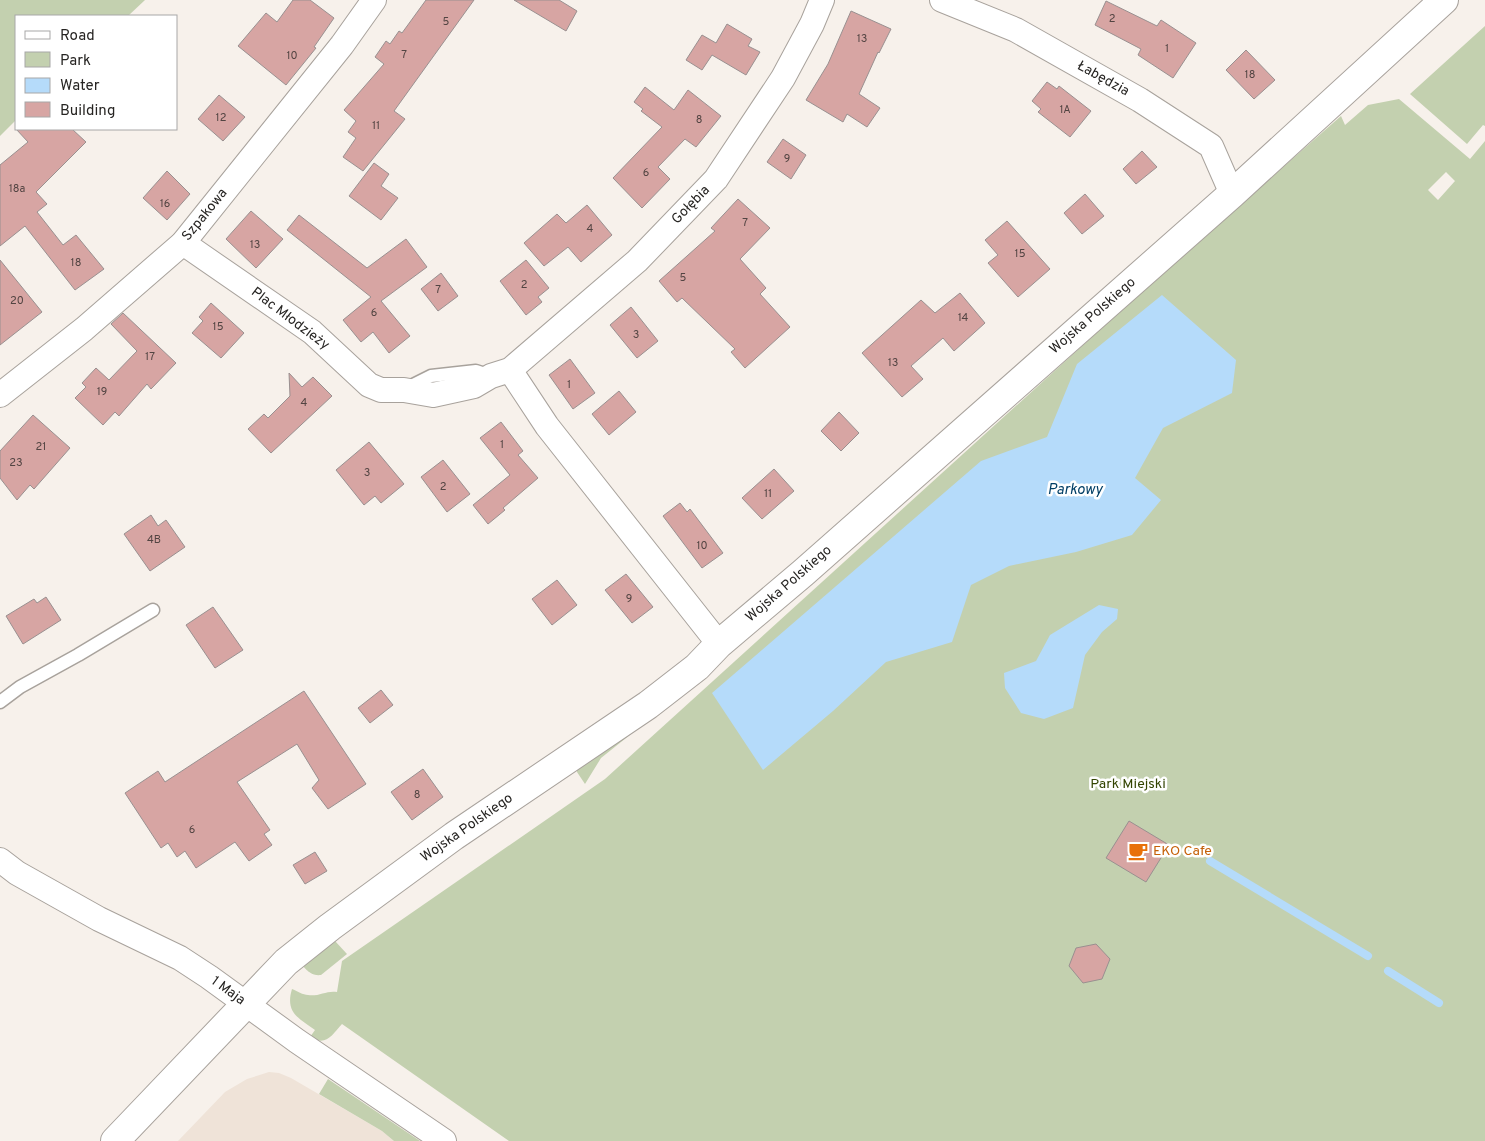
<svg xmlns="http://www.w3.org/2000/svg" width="1485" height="1141" font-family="Overpass,sans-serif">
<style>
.built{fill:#efe3d8}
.green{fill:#c3d0af;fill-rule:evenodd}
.water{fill:#b5dbfa}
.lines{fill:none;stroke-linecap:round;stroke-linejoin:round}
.stream{stroke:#b5dbfa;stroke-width:8}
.building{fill:#d7a5a3;stroke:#999090}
.lane-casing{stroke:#a8a29c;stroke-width:15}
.street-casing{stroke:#a8a29c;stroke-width:26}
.secondary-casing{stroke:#a8a29c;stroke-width:30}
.lane{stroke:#fff;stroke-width:12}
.street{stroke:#fff;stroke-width:24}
.secondary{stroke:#fff;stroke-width:28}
.labels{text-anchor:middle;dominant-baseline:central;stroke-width:5;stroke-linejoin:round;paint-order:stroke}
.number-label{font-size:11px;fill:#524442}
.street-label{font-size:14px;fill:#262422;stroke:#fff}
.park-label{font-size:14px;fill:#334402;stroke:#fff}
.food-label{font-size:14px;fill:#c56008;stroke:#fff;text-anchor:start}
.water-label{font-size:15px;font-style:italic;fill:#003e65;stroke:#fff}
</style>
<rect width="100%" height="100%" fill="#f7f1eb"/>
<polygon class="built" points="269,1072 279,1073 291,1078 382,1131 394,1141 178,1141 225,1092 247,1079"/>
<g class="green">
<polygon points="0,0 145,0 128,16 16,16 16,120 0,136"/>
<polygon points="1485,26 1485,126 1483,125 1467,144 1410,94"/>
<path d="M 1399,99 L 1470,159 L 1485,141 L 1485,1141 L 509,1141 L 342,1024 C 332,1035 326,1047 310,1037 L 315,1030 C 298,1018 285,1012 292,989 C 297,991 303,995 308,995 C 318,997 327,990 337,992 L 342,961 L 605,779 L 1147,287 L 1341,116 L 1345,125 L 1368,105 ZM 1446,172 L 1455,181 L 1438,200 L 1428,190 Z"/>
<polygon points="641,726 601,758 585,784 577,772 577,769"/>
<path d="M 335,941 L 347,954 L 321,975 C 313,976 308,972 303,966 Z"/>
<polygon points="328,1079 420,1141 394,1141 382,1131 319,1094"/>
</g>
<g class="water">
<polygon points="1162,295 1236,360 1232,393 1163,428 1135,478 1161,500 1132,535 1076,552 1009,566 971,585 952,642 886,662 833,711 763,770 712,693 981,461 1047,437 1077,364"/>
<polygon points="1099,605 1118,609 1117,619 1102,632 1085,655 1073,708 1044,719 1021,713 1005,688 1004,673 1036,661 1050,635"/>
</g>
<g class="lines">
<g class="stream">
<polyline points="1210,861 1368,956"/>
<polyline points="1388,971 1439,1003"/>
</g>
</g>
<g class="building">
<polygon points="293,0 310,0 334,18 314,47 316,48 286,85 238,46 266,13 277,22"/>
<polygon points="426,0 474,0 394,111 405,119 363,171 343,157 356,138 348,132 356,121 344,110 384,64 375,57 386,41 390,44 399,31 402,33"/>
<polygon points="514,0 559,0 577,11 566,31"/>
<polygon points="1106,1 1157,26 1161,20 1196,43 1173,78 1138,55 1141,49 1095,25"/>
<polygon points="851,11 891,29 879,53 878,52 859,94 880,108 867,127 847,114 843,122 806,100 828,64"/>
<polygon points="727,24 752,39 748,46 760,52 746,75 712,55 702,70 686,60 702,35 716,43"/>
<polygon points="1246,50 1275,80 1254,99 1226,70"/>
<polygon points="1047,82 1057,89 1059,86 1091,111 1070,137 1038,112 1041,109 1032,101"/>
<polygon points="645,87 674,110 688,90 721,116 696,147 685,139 658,167 670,179 642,208 613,178 662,127 641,111 643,109 634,102"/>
<polygon points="219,95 245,117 223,141 198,119"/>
<polygon points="16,129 72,129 86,142 36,192 47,204 37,212 63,245 76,235 104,269 75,290 25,226 0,246 0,165 28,142"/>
<polygon points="783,139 806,155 791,179 767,162"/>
<polygon points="1142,151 1157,167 1136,184 1123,169"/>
<polygon points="374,163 389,174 381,186 398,198 381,220 349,196"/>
<polygon points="167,171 190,194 167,220 143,198"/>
<polygon points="1085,194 1104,216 1082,234 1064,213"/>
<polygon points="738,199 770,228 740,259 766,288 760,294 790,327 745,368 731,352 735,349 682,298 677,302 659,281 715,231 711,228"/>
<polygon points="587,205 612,235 581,262 568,247 544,266 524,243 557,214 566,223"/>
<polygon points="251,211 283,239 256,268 226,239"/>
<polygon points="299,215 367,268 406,239 427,267 381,301 410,336 389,353 373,332 361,342 343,320 371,297 287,230"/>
<polygon points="1007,221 1050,269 1018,297 988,263 998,255 985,240"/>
<polygon points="0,260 42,312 0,345"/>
<polygon points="526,260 549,288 538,297 542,302 526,315 500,281"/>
<polygon points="441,273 458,296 438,311 421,289"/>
<polygon points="960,293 985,323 954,351 943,338 911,366 923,379 902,397 862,353 921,300 935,313"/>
<polygon points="211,303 244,333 221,358 192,333 203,321 199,317"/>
<polygon points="631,307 658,341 637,358 610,325"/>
<polygon points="123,313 176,363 151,389 147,384 119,416 115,412 103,425 75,398 86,387 82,383 96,368 109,380 137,351 111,324"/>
<polygon points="570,359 595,393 573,409 549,375"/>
<polygon points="289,373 302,387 313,377 332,396 271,453 248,429 264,414 268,418 290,396"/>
<polygon points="619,391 636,412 609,435 592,414"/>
<polygon points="839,412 859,433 841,451 821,431"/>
<polygon points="33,415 70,448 34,489 30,485 17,500 0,478 0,451"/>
<polygon points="501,422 523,451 518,455 538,478 503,508 505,510 488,524 473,505 510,475 480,438"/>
<polygon points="369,442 404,484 381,503 375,496 364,505 336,470"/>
<polygon points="443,460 470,494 447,512 421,477"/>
<polygon points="774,469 794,491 762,519 742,498"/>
<polygon points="680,503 687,512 690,509 723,553 702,568 663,516"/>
<polygon points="151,515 158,526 166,520 185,547 150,571 124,534"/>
<polygon points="626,574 653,607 632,623 605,590"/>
<polygon points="557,580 577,605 552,625 532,599"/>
<polygon points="46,597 61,620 23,644 6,616 34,599 37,603"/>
<polygon points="213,607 243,650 215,668 186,625"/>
<polygon points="381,690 393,705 370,723 358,708"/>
<polygon points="304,691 366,784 328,809 312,788 319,780 297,744 237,782 270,830 264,834 272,845 249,861 235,842 196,868 185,851 177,857 168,843 161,848 125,793 158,771 165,782"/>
<polygon points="423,769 443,797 412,820 391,792"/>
<polygon points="1129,821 1169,845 1146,882 1106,858"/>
<polygon points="315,852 327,871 305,884 293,865"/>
<polygon points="1096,944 1110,959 1102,979 1083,983 1069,966 1076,948"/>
</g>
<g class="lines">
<defs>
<g id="lane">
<polyline points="407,388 431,376 476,371 491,376"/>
<polyline points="0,702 20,687 78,655 153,610"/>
</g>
<g id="street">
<polyline points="942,0 1016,30 1140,100 1211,146 1232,194"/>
<polyline points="183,243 312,332 369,385 381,390 404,390 433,395 474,386 491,376 510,370 637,261 716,179 783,78 812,24 822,0"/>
<polyline points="510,370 547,426 719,644"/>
<polyline points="0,395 84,329 183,243 342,45 374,0"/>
<polyline points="0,860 17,873 99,919 180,958 209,977 297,1041 444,1141"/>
</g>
<polyline id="secondary" points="115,1141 286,962 330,927 454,836 648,705 697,667 719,644 803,573 1232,194 1444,0"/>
</defs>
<use href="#lane" class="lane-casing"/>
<use href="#street" class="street-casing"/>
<use href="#secondary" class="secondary-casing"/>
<use href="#lane" class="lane"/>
<use href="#street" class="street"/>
<use href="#secondary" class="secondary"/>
</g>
<defs>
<symbol id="cafe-bare" viewBox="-9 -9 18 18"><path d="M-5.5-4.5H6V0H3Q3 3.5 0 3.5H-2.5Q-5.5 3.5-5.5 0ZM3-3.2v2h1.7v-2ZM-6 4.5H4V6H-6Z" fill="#e8710a" stroke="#fff" stroke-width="2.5" paint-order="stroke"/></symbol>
</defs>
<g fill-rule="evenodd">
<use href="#cafe-bare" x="1124" y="837" width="28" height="28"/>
</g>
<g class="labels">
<g class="number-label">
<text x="1112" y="19">2</text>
<text x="446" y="22">5</text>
<text x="862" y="39">13</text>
<text x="1167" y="49">1</text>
<text x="404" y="55">7</text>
<text x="292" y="56">10</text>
<text x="1250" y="75">18</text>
<text x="1065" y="110">1A</text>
<text x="221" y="118">12</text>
<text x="699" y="120">8</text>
<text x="376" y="126">11</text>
<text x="787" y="159">9</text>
<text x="646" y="173">6</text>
<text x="17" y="189">18a</text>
<text x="165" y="204">16</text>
<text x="745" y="223">7</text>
<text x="590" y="229">4</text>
<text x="255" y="245">13</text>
<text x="1020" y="254">15</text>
<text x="76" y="263">18</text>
<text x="683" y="278">5</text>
<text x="524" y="285">2</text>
<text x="438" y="290">7</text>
<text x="17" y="301">20</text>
<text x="374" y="313">6</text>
<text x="963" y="318">14</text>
<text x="218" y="327">15</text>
<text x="636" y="335">3</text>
<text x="150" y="357">17</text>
<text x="893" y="363">13</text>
<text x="569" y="385">1</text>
<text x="102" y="392">19</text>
<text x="304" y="403">4</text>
<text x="502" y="445">1</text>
<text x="41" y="447">21</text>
<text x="16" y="463">23</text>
<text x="367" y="473">3</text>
<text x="443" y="487">2</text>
<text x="768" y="494">11</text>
<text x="154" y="540">4B</text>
<text x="702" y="546">10</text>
<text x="629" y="599">9</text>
<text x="417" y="795">8</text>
<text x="192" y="830">6</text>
</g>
<g class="street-label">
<text transform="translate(1103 79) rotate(29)">Łabędzia</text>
<text transform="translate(691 205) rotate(-46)">Gołębia</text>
<text transform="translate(205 215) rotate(-51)">Szpakowa</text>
<text transform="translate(1093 316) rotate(-41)">Wojska Polskiego</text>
<text transform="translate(290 319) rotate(37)">Plac Młodzieży</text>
<text transform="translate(789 584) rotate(-41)">Wojska Polskiego</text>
<text transform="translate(467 828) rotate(-35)">Wojska Polskiego</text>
<text transform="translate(228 991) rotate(36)">1 Maja</text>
</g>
<g class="park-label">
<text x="1128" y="784">Park Miejski</text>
</g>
<g class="food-label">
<text x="1153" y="851">EKO Cafe</text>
</g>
<g class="water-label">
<text x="1075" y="490">Parkowy</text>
</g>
</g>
<rect x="15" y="15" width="162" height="115" fill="#ffffff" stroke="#a8a7a7"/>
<rect x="25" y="31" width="25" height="8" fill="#ffffff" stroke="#a8a7a7"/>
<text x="60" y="40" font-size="15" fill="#262422">Road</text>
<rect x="25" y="52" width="25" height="15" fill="#c3d0af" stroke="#a8a7a7"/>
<text x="60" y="65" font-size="15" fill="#262422">Park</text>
<rect x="25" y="78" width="25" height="15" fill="#b5dbfa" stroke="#a8a7a7"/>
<text x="60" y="90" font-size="15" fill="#262422">Water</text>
<rect x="25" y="102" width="25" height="15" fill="#d7a5a3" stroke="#a8a7a7"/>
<text x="60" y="115" font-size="15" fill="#262422">Building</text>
</svg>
